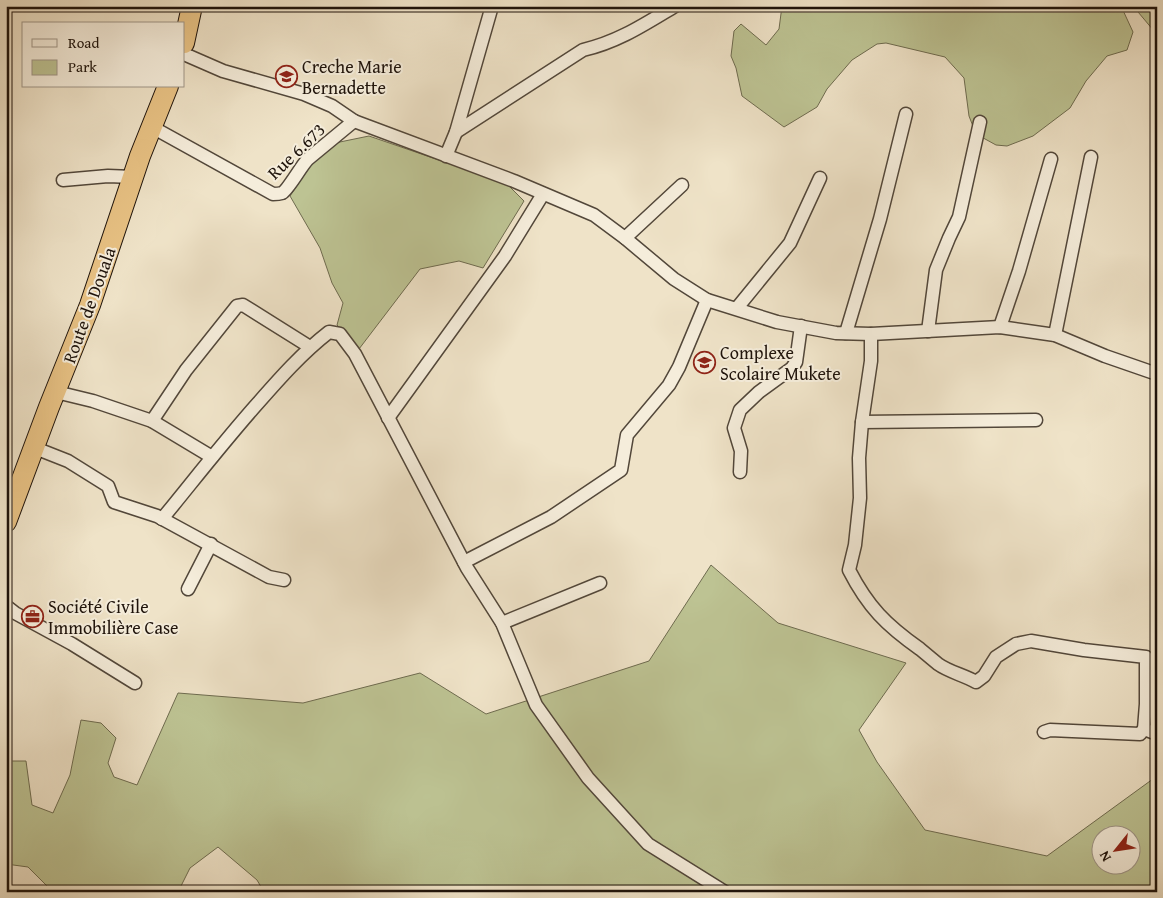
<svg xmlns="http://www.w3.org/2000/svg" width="1163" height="898" font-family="'Gentium Book Plus',serif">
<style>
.green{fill:#bdc393;stroke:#6e6b4f;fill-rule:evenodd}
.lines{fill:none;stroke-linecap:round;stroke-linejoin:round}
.minor-casing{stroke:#52473a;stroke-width:15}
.trunk-casing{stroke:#1e130b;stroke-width:22}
.minor{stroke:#f5eddb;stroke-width:12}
.trunk{stroke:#e8c284;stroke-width:20}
.labels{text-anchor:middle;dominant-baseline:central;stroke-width:4;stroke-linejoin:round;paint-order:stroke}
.poi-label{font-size:18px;fill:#1e130b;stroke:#f5eddb;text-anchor:start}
.street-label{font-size:18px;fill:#1e130b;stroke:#f5eddb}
</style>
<rect width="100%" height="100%" fill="#efe3c8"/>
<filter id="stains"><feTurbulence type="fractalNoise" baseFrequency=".004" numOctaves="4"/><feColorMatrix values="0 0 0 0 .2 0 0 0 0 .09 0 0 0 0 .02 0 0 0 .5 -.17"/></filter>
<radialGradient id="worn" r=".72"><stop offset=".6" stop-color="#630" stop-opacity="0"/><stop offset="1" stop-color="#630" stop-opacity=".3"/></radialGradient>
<g class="green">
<polygon points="782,6 918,6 921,8 925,6 1121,6 1133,32 1127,50 1107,56 1086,81 1070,108 1033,136 1007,146 996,145 976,134 969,116 964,78 945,57 886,43 877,44 852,60 827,89 817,107 784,127 742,96 736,68 731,56 734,31 741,24 766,45 779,29"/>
<polygon points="1133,6 1157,6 1157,33 1154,31"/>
<polygon points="369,136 506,183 524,201 483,268 459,261 420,269 359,349 337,325 343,303 332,283 320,248 290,196 312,163 335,143"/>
<path d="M 711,565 L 778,623 L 906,663 L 859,730 L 877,762 L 925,830 L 1047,856 L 1157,776 L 1157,892 L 264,892 L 257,880 L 218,847 L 190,868 L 178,892 L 53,892 L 28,867 L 6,864 L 6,761 L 26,761 L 32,805 L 53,813 L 70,775 L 81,720 L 101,723 L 116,738 L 108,763 L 114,777 L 137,785 L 178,693 L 303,703 L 420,673 L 486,714 L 649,661 ZM 1100,836 L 1130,836 L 1130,866 L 1100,866 Z"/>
</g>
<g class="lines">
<defs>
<g id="minor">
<polyline points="354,121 514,181 594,215 625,238 674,279 707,300 777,322 836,333 871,334 1000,327 1055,335 1105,356 1157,374"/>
<path d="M 152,127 L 273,194 C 276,194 279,194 282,193 C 288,190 301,166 308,159 L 354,121 L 332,106 L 304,94 L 223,71 L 184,54"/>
<path d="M 456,132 L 583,50 C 618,42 645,24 675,6"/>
<polyline points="446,156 456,132 492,6"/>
<polyline points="63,180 108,176 133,177"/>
<polyline points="625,238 682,185"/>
<polyline points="737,308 790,243 820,178"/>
<polyline points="1000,327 1019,271 1051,159"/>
<polyline points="928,331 936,270 949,238 959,217 980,122"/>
<polyline points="846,333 880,219 906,114"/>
<path d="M 871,334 L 871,361 L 862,422 L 859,458 L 860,498 L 855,545 L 849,570 C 868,607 886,625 920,649 C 926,654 932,659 938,664 C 949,672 964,675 976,682 L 984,676 L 996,657 L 1016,644 L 1031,641 L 1084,650 L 1146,657 L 1146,704 L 1144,729 L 1157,734"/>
<polyline points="1055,335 1091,157"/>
<polyline points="56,392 93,401 152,421 212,457"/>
<polyline points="388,418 505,256 543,194"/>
<polyline points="152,421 186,370 237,306 243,305 310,347"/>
<polyline points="862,422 1036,420"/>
<polyline points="35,448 68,461 108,486 114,502 157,516 269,577 284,580"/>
<polyline points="740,472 741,451 734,428 740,410 759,392 792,368 796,362 801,326"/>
<path d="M 162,519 C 194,480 225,440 258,403 C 280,378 302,353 329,332 L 340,334 L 355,354 L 467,568 L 502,623 L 536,705 L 588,778 L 648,844 L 725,892"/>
<polyline points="464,562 551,517 621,470 627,435 669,385 679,367 707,300"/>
<polyline points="188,589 211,544"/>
<polyline points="6,606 15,613 72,644 135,683"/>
<polyline points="502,623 600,583"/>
<polyline points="1044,732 1050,730 1140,734 1144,729"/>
</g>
<g id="trunk">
<polyline points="184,43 192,6"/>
<polyline points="6,522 49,407 90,305 140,156 168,86"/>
</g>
</defs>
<use href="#minor" class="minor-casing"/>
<use href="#trunk" class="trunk-casing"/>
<use href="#minor" class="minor"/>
<use href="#trunk" class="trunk"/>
</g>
<defs>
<symbol id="school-ring" viewBox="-11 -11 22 22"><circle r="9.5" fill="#f5eddb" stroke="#8f2418" stroke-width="1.5"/><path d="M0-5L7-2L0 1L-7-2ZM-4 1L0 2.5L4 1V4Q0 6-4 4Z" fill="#8f2418"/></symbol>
<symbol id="office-ring" viewBox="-11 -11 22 22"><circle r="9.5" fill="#f5eddb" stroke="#8f2418" stroke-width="1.5"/><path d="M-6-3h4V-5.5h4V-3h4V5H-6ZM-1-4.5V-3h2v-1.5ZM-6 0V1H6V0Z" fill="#8f2418"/></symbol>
</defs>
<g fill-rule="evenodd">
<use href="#school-ring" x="274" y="64" width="25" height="25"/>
<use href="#school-ring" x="692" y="350" width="25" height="25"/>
<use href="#office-ring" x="20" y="604" width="25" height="25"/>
</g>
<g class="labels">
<g class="poi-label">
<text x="302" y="66">Creche Marie<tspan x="302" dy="21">Bernadette</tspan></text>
<text x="720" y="352">Complexe<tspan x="720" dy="21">Scolaire Mukete</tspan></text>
<text x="48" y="606">Société Civile<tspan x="48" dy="21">Immobilière Case</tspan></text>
</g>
<g class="street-label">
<text transform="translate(296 151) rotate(-44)">Rue 6.673</text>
<text transform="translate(89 305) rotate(-70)">Route de Douala</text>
</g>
</g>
<rect width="1163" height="898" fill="none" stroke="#efe3c8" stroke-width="25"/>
<rect x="8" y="8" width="1148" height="883" fill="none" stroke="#1e130b" stroke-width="2.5"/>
<rect x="12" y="12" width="1138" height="873" fill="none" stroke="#1e130b"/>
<rect x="22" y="22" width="162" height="65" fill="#f5eddb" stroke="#9f9688"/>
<rect x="32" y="39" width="25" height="8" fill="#f5eddb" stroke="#9f9688"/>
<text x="68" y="48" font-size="15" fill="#1e130b">Road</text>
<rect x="32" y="60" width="25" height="15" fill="#bdc393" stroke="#9f9688"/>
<text x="68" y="72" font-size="15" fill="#1e130b">Park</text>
<g transform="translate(1116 850) rotate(240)"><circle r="24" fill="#f5eddb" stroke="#9f9688"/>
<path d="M0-4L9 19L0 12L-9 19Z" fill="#8f2418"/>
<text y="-8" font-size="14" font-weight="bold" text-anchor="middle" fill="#1e130b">N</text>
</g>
<rect width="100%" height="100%" filter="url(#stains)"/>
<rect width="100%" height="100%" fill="url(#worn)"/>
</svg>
